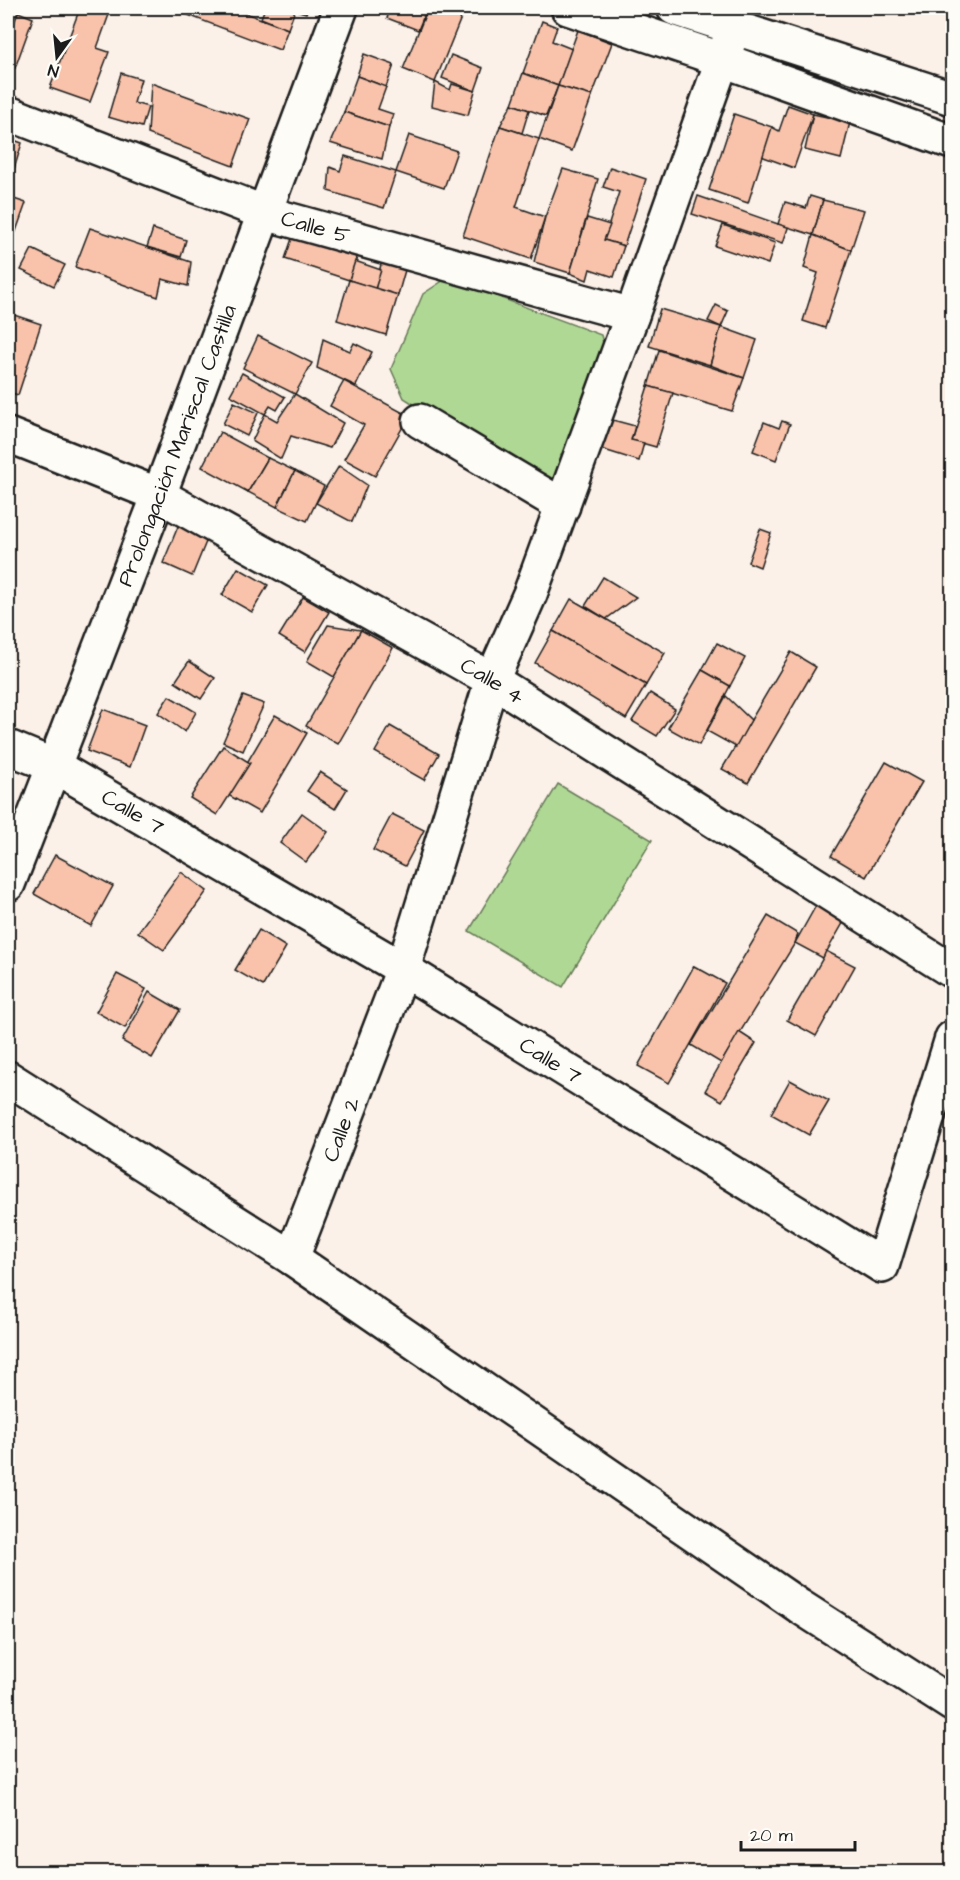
<svg xmlns="http://www.w3.org/2000/svg" width="960" height="1880" font-family="'Architects Daughter',sans-serif">
<style>
.green{fill:#b0d895;stroke:#667a58;stroke-width:1.5}
.building{fill:#f9c3ab;stroke:#1c1c1c;stroke-width:1.5}
.lines{fill:none;stroke-linecap:round;stroke-linejoin:round}
.minor-casing{stroke:#1c1c1c;stroke-width:38}
.tertiary-casing{stroke:#1c1c1c;stroke-width:38}
.minor{stroke:#fdfcf7;stroke-width:33}
.tertiary{stroke:#fdfcf7;stroke-width:33}
.labels{text-anchor:middle;dominant-baseline:central;stroke-width:4.5;stroke-linejoin:round;paint-order:stroke}
.street-label{font-size:22px;fill:#1c1c1c;stroke:#fdfcf7}
</style>
<rect width="100%" height="100%" fill="#fcf1e8"/>
<filter id="ink" filterUnits="userSpaceOnUse"><feTurbulence type="fractalNoise" baseFrequency=".0167" numOctaves="2"/><feDisplacementMap in="SourceGraphic" scale="12" xChannelSelector="R" yChannelSelector="G"/><feConvolveMatrix kernelMatrix="1 2 1 2 8 2 1 2 1" color-interpolation-filters="sRGB"/></filter>
<g filter="url(#ink)">
<g class="green">
<polygon points="447,278 601,335 603,343 557,480 541,485 404,398 391,369 423,294"/>
<polygon points="558,784 652,840 563,987 469,931"/>
</g>
<g class="building">
<polygon points="80,8 111,9 97,48 109,52 90,102 50,88"/>
<polygon points="173,8 232,8 288,29 280,50 172,9"/>
<polygon points="265,8 289,8 295,10 288,29 261,18"/>
<polygon points="289,8 308,8 306,13"/>
<polygon points="391,8 427,8 418,30 387,18"/>
<polygon points="428,8 465,8 435,82 403,69"/>
<polygon points="853,8 872,8 871,13"/>
<polygon points="18,12 33,18 15,68 8,65 8,41"/>
<polygon points="542,21 557,27 552,41 572,49 558,86 523,73"/>
<polygon points="578,30 612,43 592,96 558,86"/>
<polygon points="364,54 394,65 386,87 357,76"/>
<polygon points="451,55 483,68 475,91 442,78"/>
<polygon points="121,73 141,79 134,103 148,107 142,127 108,117"/>
<polygon points="523,73 558,86 546,116 512,104"/>
<polygon points="357,76 386,87 378,109 393,114 389,127 344,112"/>
<polygon points="435,82 450,90 452,84 475,91 468,115 432,106"/>
<polygon points="151,83 250,119 233,166 148,134"/>
<polygon points="558,86 592,96 572,151 539,139"/>
<polygon points="512,104 529,110 522,133 500,126"/>
<polygon points="788,105 813,114 794,168 761,156 772,127 779,131"/>
<polygon points="344,112 389,127 382,159 330,143"/>
<polygon points="734,114 772,127 748,203 709,190"/>
<polygon points="813,114 850,122 841,159 805,150"/>
<polygon points="500,126 539,139 516,207 545,217 531,259 463,236"/>
<polygon points="409,135 457,151 444,188 396,172"/>
<polygon points="8,138 22,143 8,189"/>
<polygon points="345,156 396,172 384,208 328,191 330,167 340,171"/>
<polygon points="610,167 646,179 624,246 604,240 619,192 603,187"/>
<polygon points="563,169 598,179 570,273 534,262 545,217"/>
<polygon points="698,196 778,224 789,225 783,243 692,214"/>
<polygon points="810,196 823,200 813,235 778,224 785,202 806,208"/>
<polygon points="8,197 26,203 15,234 8,231"/>
<polygon points="823,200 864,210 851,250 813,235"/>
<polygon points="587,218 610,225 604,240 624,246 614,277 590,269 587,280 570,273"/>
<polygon points="723,225 775,243 768,264 715,246"/>
<polygon points="296,227 361,246 349,280 285,259"/>
<polygon points="90,228 191,262 188,286 162,279 158,297 75,267"/>
<polygon points="153,229 186,240 181,257 147,247"/>
<polygon points="813,235 851,250 825,328 803,321 818,273 804,268"/>
<polygon points="32,249 65,265 54,286 21,270"/>
<polygon points="383,256 407,263 398,295 375,289"/>
<polygon points="355,261 381,270 375,289 349,280"/>
<polygon points="349,280 398,295 386,335 337,320"/>
<polygon points="716,305 728,311 721,327 708,321"/>
<polygon points="660,309 721,327 710,365 649,346"/>
<polygon points="8,313 41,324 18,395 8,392"/>
<polygon points="721,327 757,340 744,378 710,365"/>
<polygon points="258,336 312,363 295,394 243,368"/>
<polygon points="323,339 350,351 354,343 372,352 356,386 317,368"/>
<polygon points="659,350 744,378 732,411 648,386"/>
<polygon points="242,373 285,397 277,410 270,406 265,414 230,395"/>
<polygon points="344,381 409,416 375,476 344,459 364,425 330,406"/>
<polygon points="648,386 673,393 656,447 631,440"/>
<polygon points="295,394 343,423 330,448 291,436 281,459 252,441 265,414 277,421"/>
<polygon points="234,402 258,413 247,436 223,424"/>
<polygon points="609,419 635,426 631,440 644,443 639,461 601,449"/>
<polygon points="782,421 790,424 776,460 753,451 764,422 779,428"/>
<polygon points="220,432 268,458 248,492 202,467"/>
<polygon points="268,458 295,471 277,507 248,492"/>
<polygon points="339,466 367,485 352,522 316,503"/>
<polygon points="295,471 324,486 307,521 277,507"/>
<polygon points="179,524 208,537 192,576 163,563"/>
<polygon points="760,529 771,533 760,567 748,562"/>
<polygon points="238,568 268,585 252,612 222,595"/>
<polygon points="603,577 636,597 606,619 585,606"/>
<polygon points="303,597 329,612 305,652 279,636"/>
<polygon points="571,599 665,653 646,685 553,631"/>
<polygon points="328,625 361,630 334,677 307,661"/>
<polygon points="361,630 393,648 338,744 306,726"/>
<polygon points="553,631 646,685 626,719 535,663"/>
<polygon points="717,643 745,658 730,686 702,670"/>
<polygon points="791,652 816,667 748,783 722,769"/>
<polygon points="189,661 215,678 201,699 175,682"/>
<polygon points="702,670 730,686 699,745 668,728"/>
<polygon points="650,693 675,709 657,736 632,721"/>
<polygon points="169,696 196,712 185,732 158,713"/>
<polygon points="243,696 264,704 243,751 223,742"/>
<polygon points="726,696 751,720 736,747 707,731"/>
<polygon points="103,709 145,725 130,767 87,751"/>
<polygon points="275,715 307,733 260,813 228,795"/>
<polygon points="390,726 439,754 424,780 375,752"/>
<polygon points="223,746 250,763 217,815 190,798"/>
<polygon points="886,762 922,782 866,877 831,856"/>
<polygon points="320,772 347,789 335,809 307,791"/>
<polygon points="952,789 952,803 946,800"/>
<polygon points="302,813 328,832 306,862 280,843"/>
<polygon points="392,814 424,830 405,866 373,850"/>
<polygon points="55,855 113,886 91,926 34,894"/>
<polygon points="181,872 207,891 164,950 138,932"/>
<polygon points="818,902 846,918 823,958 795,943"/>
<polygon points="768,916 798,934 795,943 721,1063 691,1045"/>
<polygon points="259,930 286,947 263,986 235,970"/>
<polygon points="826,951 855,966 816,1036 787,1020 823,958"/>
<polygon points="694,966 725,983 669,1083 638,1066"/>
<polygon points="117,974 146,989 125,1028 96,1012"/>
<polygon points="149,992 180,1010 152,1058 122,1041"/>
<polygon points="739,1032 756,1043 722,1101 705,1091"/>
<polygon points="790,1080 829,1101 809,1135 771,1114"/>
</g>
<g class="lines">
<defs>
<g id="minor">
<path id="s1" d="M 8,113 L 265,213 L 632,315"/>
<polyline points="420,421 563,506"/>
<path id="s2" d="M 8,435 L 159,495 L 492,680 L 952,971"/>
<path id="s3" d="M 8,747 L 54,766 L 403,969 L 882,1266 L 952,1038"/>
<path id="s4" d="M 8,884 L 159,495 L 341,8"/>
<path id="s5" d="M 8,1078 L 292,1258 L 403,969 L 492,680 L 530,594 L 632,315 L 734,27"/>
<polyline points="292,1258 799,1606 952,1704"/>
</g>
<g id="tertiary">
<polyline points="568,8 723,60 952,142"/>
<polyline points="674,8 952,98"/>
</g>
</defs>
<use href="#minor" class="minor-casing"/>
<use href="#tertiary" class="tertiary-casing"/>
<use href="#minor" class="minor"/>
<use href="#tertiary" class="tertiary"/>
</g>
</g>
<g class="labels">
<g class="street-label">
<text stroke="none"><textPath href="#s1" startOffset="328">Calle 5</textPath></text>
<text stroke="none"><textPath href="#s4" startOffset="470">Prolongación Mariscal Castilla</textPath></text>
<text stroke="none"><textPath href="#s2" startOffset="544">Calle 4</textPath></text>
<text stroke="none"><textPath href="#s3" startOffset="141">Calle 7</textPath></text>
<text stroke="none"><textPath href="#s3" startOffset="627">Calle 7</textPath></text>
<text stroke="none"><textPath href="#s5" startOffset="474">Calle 2</textPath></text>
</g>
</g>
<rect width="960" height="1880" fill="none" stroke="#fdfcf7" stroke-width="30"/>
<rect x="15" y="15" width="930" height="1850" fill="none" stroke="#1c1c1c" stroke-width="2" filter="url(#ink)"/>
<g transform="translate(57 57) rotate(195)" stroke="#fdfcf7" stroke-width="4.5" paint-order="stroke">
<path d="M0-4.5L10 22L0 15L-10 22Z" fill="#1c1c1c"/>
<text y="-9" font-size="16" font-weight="bold" text-anchor="middle" fill="#1c1c1c">N</text>
</g>
<path d="M741 1841v9h114v-9" fill="none" stroke="#1c1c1c" stroke-width="3"/>
<text x="750" y="1841" font-size="18" fill="#1c1c1c" stroke="#fdfcf7" stroke-width="4.5" paint-order="stroke">20 m</text>
</svg>
